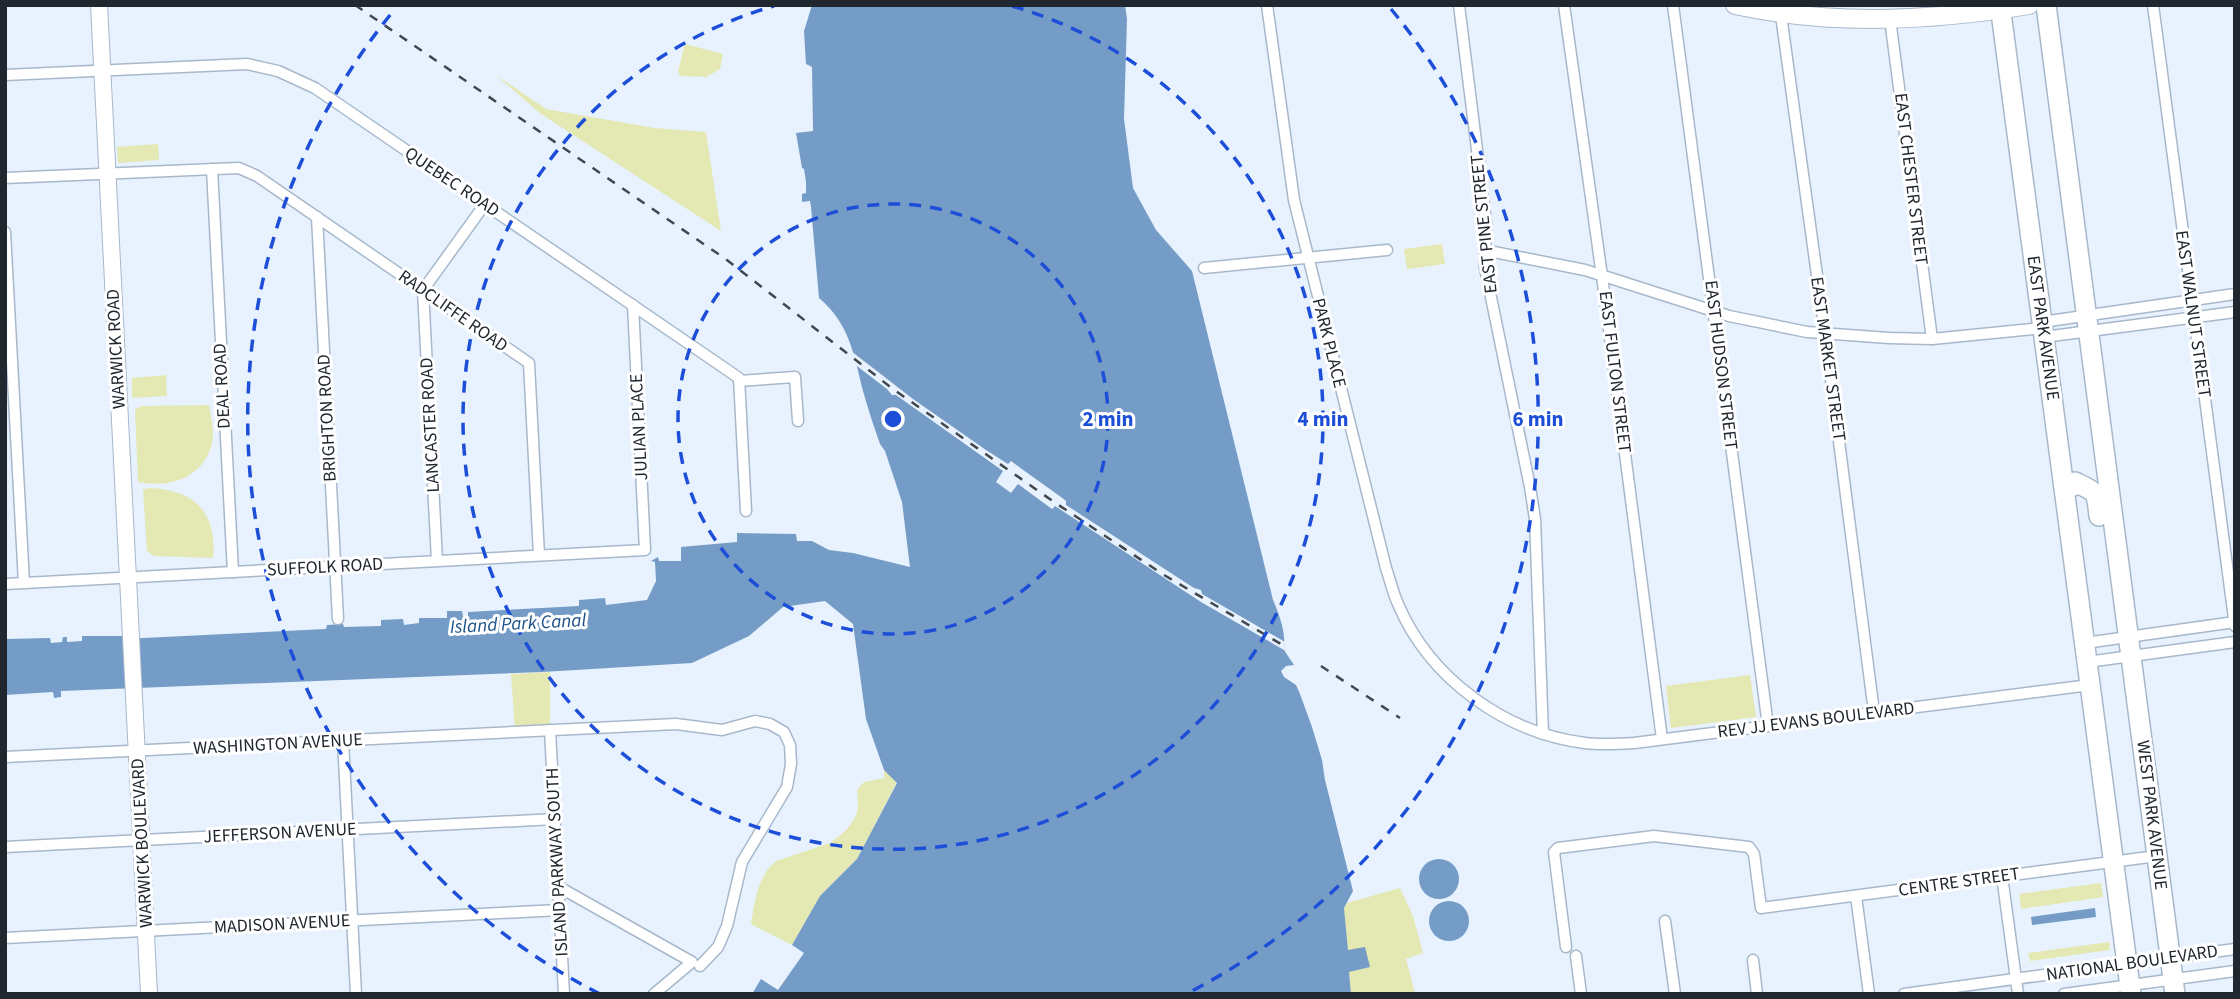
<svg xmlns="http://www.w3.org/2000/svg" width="2240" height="999" font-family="'Source Sans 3',sans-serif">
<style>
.green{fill:#e4e8b2}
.water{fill:#759cc6}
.pier{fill:#e7f2fe}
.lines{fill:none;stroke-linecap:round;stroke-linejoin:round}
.street-casing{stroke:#a7b8cb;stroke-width:13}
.secondary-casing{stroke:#a7b8cb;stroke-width:18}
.primary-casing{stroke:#a7b8cb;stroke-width:20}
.highway-casing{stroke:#a7b8cb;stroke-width:22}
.street{stroke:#fff;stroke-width:10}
.secondary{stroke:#fff;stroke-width:16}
.primary{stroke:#fff;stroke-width:18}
.highway{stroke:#fff;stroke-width:19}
.rail{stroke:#40474f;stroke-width:2.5;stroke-dasharray:9 9;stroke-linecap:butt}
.ring{fill:none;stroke:#1d4ed8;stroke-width:3.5;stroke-dasharray:12 9}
.labels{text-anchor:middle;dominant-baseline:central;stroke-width:6;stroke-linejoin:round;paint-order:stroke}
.street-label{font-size:18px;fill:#20272e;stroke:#fff}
.water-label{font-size:19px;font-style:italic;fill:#1a5188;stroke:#fff}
.centre{fill:#1d4ed8;stroke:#fff;stroke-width:3.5}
.ring-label{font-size:21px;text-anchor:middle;font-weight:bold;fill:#1d4ed8;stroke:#fff;stroke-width:6;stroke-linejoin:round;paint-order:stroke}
</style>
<rect width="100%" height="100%" fill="#e7f2fe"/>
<g class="green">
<polygon points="685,44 723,54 720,69 706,77 680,76 678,71"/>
<polygon points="496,75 546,109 654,128 706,132 721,231 541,114"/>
<polygon points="158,144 159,160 118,163 117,147"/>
<polygon points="1442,244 1445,264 1407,269 1404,249"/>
<polygon points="166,375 167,396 132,398 132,378"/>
<path d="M 209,405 C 211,417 215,431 212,443 C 203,479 169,488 138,482 L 135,410 L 141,406 Z"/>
<path d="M 151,488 C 196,490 217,514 213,558 L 154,556 L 147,551 L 143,489 Z"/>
<polygon points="550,672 550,730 515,732 511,674"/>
<polygon points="1750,675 1756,717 1671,728 1666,686"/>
<path d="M 884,770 L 897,782 L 857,859 L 820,896 L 792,945 L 751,924 C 755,901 757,877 776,861 L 830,843 C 842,835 856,823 858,807 C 858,801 857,795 857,790 L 864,782 L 884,778 Z"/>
<polygon points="2101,883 2103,897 2021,909 2019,894"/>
<polygon points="1400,888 1413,916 1423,953 1406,959 1415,994 1351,994 1343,908 1347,903"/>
<polygon points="2109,942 2110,950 2030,961 2028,953"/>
</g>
<g class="water">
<path d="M 812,5 L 1125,5 L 1127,19 L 1124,119 L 1133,188 L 1156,230 L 1192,271 L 1273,600 C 1280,616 1286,633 1284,650 L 1294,665 L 1286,666 L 1281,671 L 1284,677 L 1296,685 L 1300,694 L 1312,727 L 1322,760 L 1325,780 L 1353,891 L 1344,908 L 1348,950 L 1365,947 L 1370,967 L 1349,972 L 1351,994 L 752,994 L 761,979 L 778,990 L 804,953 L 792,945 L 820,896 L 857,859 L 897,783 L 884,770 L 866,719 L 853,624 L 825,601 L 783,607 L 749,636 L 692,663 L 542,672 L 61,691 L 61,697 L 54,698 L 53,692 L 5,695 L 5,639 L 50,638 L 51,643 L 62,642 L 63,637 L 67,637 L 67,642 L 82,641 L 82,636 L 122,636 L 123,639 L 326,629 L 327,625 L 343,624 L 344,627 L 381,626 L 381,620 L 403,619 L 404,625 L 419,623 L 419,618 L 447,618 L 447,611 L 462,611 L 463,616 L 468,616 L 468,612 L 579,606 L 579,600 L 605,598 L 606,605 L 647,600 L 656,581 L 655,562 L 651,561 L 658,557 L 659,561 L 681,561 L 681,547 L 737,542 L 737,533 L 796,534 L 797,541 L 812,541 L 829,550 L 853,553 L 910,567 L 902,502 L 885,451 L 880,444 C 874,427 868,409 863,391 C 854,354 849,323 819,298 L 811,207 L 810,201 L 802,202 L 802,194 L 806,193 L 806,182 L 804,169 L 802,168 L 796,133 L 813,131 L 812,67 L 806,64 L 804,31 Z"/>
<circle cx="1439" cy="879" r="20"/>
<circle cx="1449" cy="921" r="20"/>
<polygon points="2095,908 2096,917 2032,925 2031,917"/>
</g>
<polygon class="pier" points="851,351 913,399 986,450 1008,464 1011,461 1026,472 1061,497 1066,501 1066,505 1194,588 1201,590 1202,594 1285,642 1284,650 1201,602 1055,506 1052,509 1018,484 1011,493 996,482 1003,471 896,395 892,395 887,389 853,363"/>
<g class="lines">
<defs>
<g id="street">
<path d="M 1267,5 L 1294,200 L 1386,568 C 1390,580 1393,593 1398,604 C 1430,679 1505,733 1585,743 C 1601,745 1618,744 1634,743 L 2090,685"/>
<polyline points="1459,5 1486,222 1485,268 1530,487 1535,519 1543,734"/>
<polyline points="1564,5 1602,276 1662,739"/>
<polyline points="1673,5 1768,726"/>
<polyline points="2153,5 2235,626"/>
<polyline points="1780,8 1825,333 1874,712"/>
<polyline points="1890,19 1932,339"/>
<polyline points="5,75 247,64 278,71 315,88 739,378 746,511"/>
<polyline points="212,169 233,572"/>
<polyline points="5,178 239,168 257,176 529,363 539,555"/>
<polyline points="317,217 338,619"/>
<polyline points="5,232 24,583"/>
<polyline points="1484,250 1585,270 1729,316 1807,332 1889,338 1932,339 2043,328"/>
<polyline points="1204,268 1387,250"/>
<polyline points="2042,322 2235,294"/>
<polyline points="2044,337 2235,312"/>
<polyline points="739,381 795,377 798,421"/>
<polyline points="437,561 423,290 485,204"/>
<polyline points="5,584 645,550 633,305"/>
<polyline points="2085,643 2235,622"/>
<polyline points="2087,662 2235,642"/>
<polyline points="550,730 564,994"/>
<polyline points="343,740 356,994"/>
<polyline points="5,757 676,724 722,730 755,721 770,724 784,732 790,745 791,764 787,787 742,862 727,926 718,947 700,966"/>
<polyline points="5,847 555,819"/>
<polyline points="2002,876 2018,994"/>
<polyline points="559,887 692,962 654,994"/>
<polyline points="1856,896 1869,994"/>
<polyline points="1665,921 1675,994"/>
<polyline points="5,938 560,910"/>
<polyline points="1566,947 1554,852 1558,848 1654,836 1749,847 1754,854 1761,908 2157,856"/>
<polyline points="1576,956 1581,994"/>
<polyline points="1753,960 1757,994"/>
<polyline points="1904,994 2235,949"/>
<polyline points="2064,994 2235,971"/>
</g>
<polyline id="secondary" points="99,5 149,994"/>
<path id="primary" d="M 1735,5 C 1832,26 1931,21 2029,5"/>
<g id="highway">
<polyline points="2000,5 2131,994"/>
<polyline points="2046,5 2175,994"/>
<path d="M 2064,485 L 2073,486 L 2075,482 C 2098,493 2096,491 2099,516"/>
</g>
</defs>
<use href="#street" class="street-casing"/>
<use href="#secondary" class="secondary-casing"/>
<use href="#primary" class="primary-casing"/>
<use href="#highway" class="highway-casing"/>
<use href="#street" class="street"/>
<use href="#secondary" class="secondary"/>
<use href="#primary" class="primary"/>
<use href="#highway" class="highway"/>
<g class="rail">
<polyline points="355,5 727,260 893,389 1054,502 1164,575 1286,647"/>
<polyline points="1321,666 1400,718"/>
</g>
</g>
<g class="ring">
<circle cx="893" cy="419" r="215"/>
<path d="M1012 6A430 430 0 1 1 774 6"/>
<path d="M600 994A645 645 0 0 1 395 9M1391 9A645 645 0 0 1 1186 994"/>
</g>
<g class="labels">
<g class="street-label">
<text transform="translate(1911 179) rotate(83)">EAST CHESTER STREET</text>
<text transform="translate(452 182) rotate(34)">QUEBEC ROAD</text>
<text transform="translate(1484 224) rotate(-96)">EAST PINE STREET</text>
<text transform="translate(453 311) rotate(35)">RADCLIFFE ROAD</text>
<text transform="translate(2193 314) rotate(82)">EAST WALNUT STREET</text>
<text transform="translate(2043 328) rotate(82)">EAST PARK AVENUE</text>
<text transform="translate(1329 343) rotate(76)">PARK PLACE</text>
<text transform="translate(116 349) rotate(-93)">WARWICK ROAD</text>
<text transform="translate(1828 359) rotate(82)">EAST MARKET STREET</text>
<text transform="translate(1721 365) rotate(83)">EAST HUDSON STREET</text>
<text transform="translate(1615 372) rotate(83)">EAST FULTON STREET</text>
<text transform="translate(222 386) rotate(-93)">DEAL ROAD</text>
<text transform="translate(327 418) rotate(-93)">BRIGHTON ROAD</text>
<text transform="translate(430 425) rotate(-93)">LANCASTER ROAD</text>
<text transform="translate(639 427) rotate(-93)">JULIAN PLACE</text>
<text transform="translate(325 567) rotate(-3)">SUFFOLK ROAD</text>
<text transform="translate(1816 720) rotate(-7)">REV JJ EVANS BOULEVARD</text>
<text transform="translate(278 744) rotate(-3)">WASHINGTON AVENUE</text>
<text transform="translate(2152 815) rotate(83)">WEST PARK AVENUE</text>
<text transform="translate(280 833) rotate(-3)">JEFFERSON AVENUE</text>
<text transform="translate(142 843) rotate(-93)">WARWICK BOULEVARD</text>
<text transform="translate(557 862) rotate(-93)">ISLAND PARKWAY SOUTH</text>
<text transform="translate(1959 882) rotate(-8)">CENTRE STREET</text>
<text transform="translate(282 924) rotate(-3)">MADISON AVENUE</text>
<text transform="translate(2132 963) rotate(-8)">NATIONAL BOULEVARD</text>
</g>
<g class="water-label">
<text transform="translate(518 624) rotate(-3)">Island Park Canal</text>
</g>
</g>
<circle cx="893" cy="419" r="10" class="centre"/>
<g class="ring-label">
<text x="1108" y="426">2 min</text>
<text x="1323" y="426">4 min</text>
<text x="1538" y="426">6 min</text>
</g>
<rect width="2240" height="999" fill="none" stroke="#20272e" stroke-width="14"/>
</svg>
